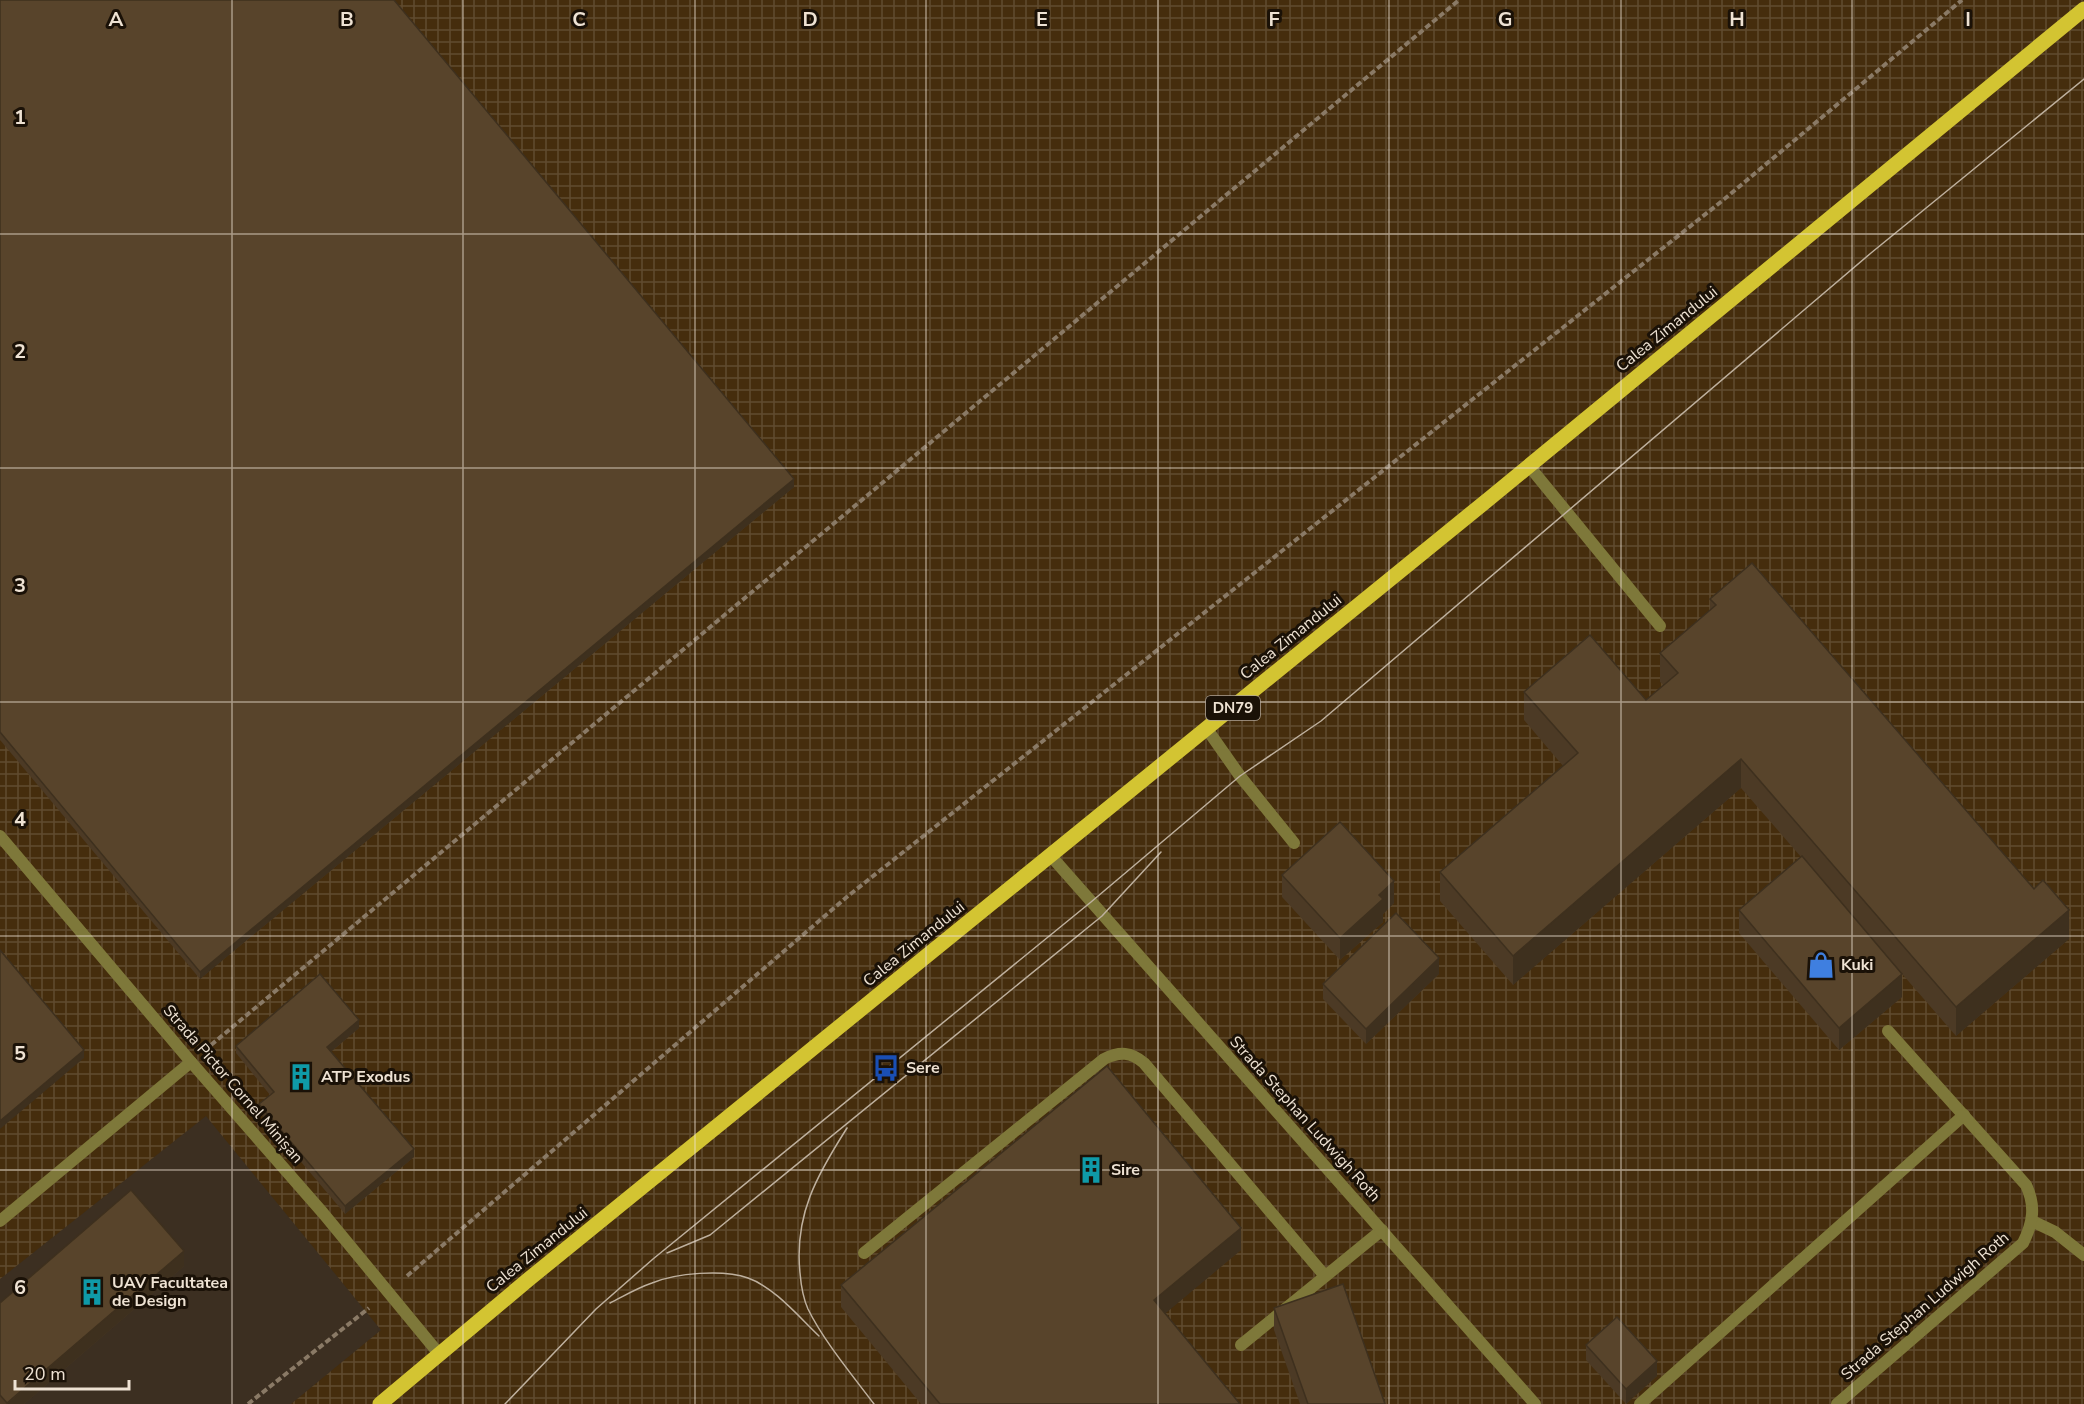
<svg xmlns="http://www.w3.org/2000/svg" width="2084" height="1404" font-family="'Nunito Sans',sans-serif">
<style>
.industrial{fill:url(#industrial-grid)}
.education{fill:#3c2f21}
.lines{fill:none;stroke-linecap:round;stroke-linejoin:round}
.path{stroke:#8a7a66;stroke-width:4;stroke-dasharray:6 3;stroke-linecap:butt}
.service{stroke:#7e783a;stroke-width:12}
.minor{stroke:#7e783a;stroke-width:12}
.primary{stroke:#d3c432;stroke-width:15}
.tram{stroke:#beb09e;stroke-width:1.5}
.wall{fill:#4c3a25}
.shaded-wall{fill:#3e301e}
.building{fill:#58442b;stroke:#3e301e;stroke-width:1.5}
.grid{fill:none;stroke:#eee2d3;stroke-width:1.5;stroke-opacity:0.55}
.labels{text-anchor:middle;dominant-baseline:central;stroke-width:6;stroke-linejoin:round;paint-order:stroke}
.shield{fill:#1a1107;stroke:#aea396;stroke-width:1.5}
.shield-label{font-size:15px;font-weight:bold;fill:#eee2d3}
.street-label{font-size:16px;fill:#eee2d3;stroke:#1a1107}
.poi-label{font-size:16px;font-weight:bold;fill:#eee2d3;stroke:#1a1107;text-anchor:start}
.grid-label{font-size:20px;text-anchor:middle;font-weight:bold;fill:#eee2d3;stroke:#1a1107;stroke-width:6;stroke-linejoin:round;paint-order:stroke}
</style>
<defs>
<pattern id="industrial-grid" width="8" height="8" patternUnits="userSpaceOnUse" patternTransform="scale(1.5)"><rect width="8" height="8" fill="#452d0d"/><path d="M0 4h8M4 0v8" fill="none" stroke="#604b2f"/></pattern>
</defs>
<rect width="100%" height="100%" fill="#39260d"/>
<rect class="industrial" x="0" y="0" width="2084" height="1404"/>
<polygon class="education" points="206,1116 381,1330 291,1404 0,1404 0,1279"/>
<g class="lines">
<g class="path">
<polyline points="211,1045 1459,0"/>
<polyline points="407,1276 848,896 1722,201 1962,0"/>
<polyline points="248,1404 369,1308"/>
</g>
<g class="service">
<polyline points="1529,466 1660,626"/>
<polyline points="1207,729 1240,776 1294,843"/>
<polyline points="0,1221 191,1062"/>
<polyline points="2032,1221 2055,1232 2084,1255"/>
<path d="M 864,1253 L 1104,1059 C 1120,1051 1131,1052 1144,1063 L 1325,1276"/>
<polyline points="1241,1345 1382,1230"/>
<polyline points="1640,1404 1964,1115"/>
<path d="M 1837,1404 L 2023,1243 C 2033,1223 2036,1206 2026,1185 L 1888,1031"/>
</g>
<g class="minor">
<polyline points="0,836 191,1062 323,1213 440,1355"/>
<polyline points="1051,856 1535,1404"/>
</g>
<polyline class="primary" points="380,1404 529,1279 1490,498 2084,9"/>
<g class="tram">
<path d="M 847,1128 C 817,1175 794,1215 800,1273 C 801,1285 803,1298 808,1309 C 823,1340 853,1376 874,1404"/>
<polyline points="667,1253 710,1235 1102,916 1161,852"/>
<path d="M 610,1303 C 624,1296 637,1288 652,1283 C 676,1273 723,1269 748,1278 C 774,1287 799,1317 819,1336"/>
<polyline points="505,1404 596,1309 653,1259 1091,902 1240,776 1321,721 1871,253 2084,79"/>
</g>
</g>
<g class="wall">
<polygon points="0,0 794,487 200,979 0,740"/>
<polygon points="1710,599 2069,939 1956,1036 1883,952 1902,997 1839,1050 1739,933 1739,910 1801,857 1741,788 1513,985 1440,901 1440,872 1563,766 1524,720 1524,692 1646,700 1664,685 1660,682 1660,653 1710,610"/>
<polygon points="1282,875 1394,903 1383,914 1383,922 1340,960 1282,897"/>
<polygon points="1439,974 1366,1044 1323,999 1323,984"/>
<polygon points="359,1028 331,1052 414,1157 345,1214 259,1112 259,1104 270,1095 236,1053 236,1046"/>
<polygon points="1241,1250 1165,1313 1240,1404 921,1404 841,1307 841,1285"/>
<polygon points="184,1266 24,1404 0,1404 0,1303"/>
<polygon points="1274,1308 1385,1404 1300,1404 1274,1330"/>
<polygon points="1586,1345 1657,1376 1626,1404 1586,1360"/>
</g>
<g class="shaded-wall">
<polygon points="794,479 794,487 200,979 200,972"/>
<polygon points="1741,759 1741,788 1513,985 1513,956"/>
<polygon points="1394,881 1394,903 1383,914 1383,922 1340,960 1340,938 1379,895"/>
<polygon points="2069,910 2069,939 1956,1036 1956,1007"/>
<polygon points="1439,958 1439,974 1366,1044 1366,1029"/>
<polygon points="1902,974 1902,997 1839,1050 1839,1028"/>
<polygon points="359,1020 359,1028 327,1055 327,1047"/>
<polygon points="84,1050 84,1058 0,1129 0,1121"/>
<polygon points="414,1149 414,1157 345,1214 345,1206"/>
<polygon points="1241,1228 1241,1250 1154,1323 1154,1300"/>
<polygon points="184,1251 184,1266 24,1404 7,1404"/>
<polygon points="1657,1361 1657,1376 1626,1404 1626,1389"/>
</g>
<g class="building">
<polygon points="0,0 394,0 794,479 200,972 0,732"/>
<polygon points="1752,563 2034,889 2043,880 2069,910 1956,1007 1741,759 1513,956 1440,872 1578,753 1524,692 1590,635 1646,700 1678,673 1660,653 1716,605 1710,599"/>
<polygon points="1340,822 1394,881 1379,895 1383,899 1340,938 1282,875"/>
<polygon points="1802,856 1902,974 1839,1028 1739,910"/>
<polygon points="1396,913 1439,958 1366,1029 1323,984"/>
<polygon points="0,950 84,1050 0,1121"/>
<polygon points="320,974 359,1020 327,1047 414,1149 345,1206 259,1104 274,1092 236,1046"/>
<polygon points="1107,1066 1241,1228 1154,1300 1240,1404 940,1404 841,1285"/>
<polygon points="131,1190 184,1251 7,1403 0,1395 0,1303"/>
<polygon points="1343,1284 1385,1404 1308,1404 1274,1308"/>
<polygon points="1617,1317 1657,1361 1626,1389 1586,1345"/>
</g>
<path class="grid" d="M 232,0 L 232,1404M 463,0 L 463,1404M 695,0 L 695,1404M 926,0 L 926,1404M 1158,0 L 1158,1404M 1389,0 L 1389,1404M 1621,0 L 1621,1404M 1852,0 L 1852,1404M 0,234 L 2084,234M 0,468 L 2084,468M 0,702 L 2084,702M 0,936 L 2084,936M 0,1170 L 2084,1170"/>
<defs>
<symbol id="shop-bare" viewBox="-9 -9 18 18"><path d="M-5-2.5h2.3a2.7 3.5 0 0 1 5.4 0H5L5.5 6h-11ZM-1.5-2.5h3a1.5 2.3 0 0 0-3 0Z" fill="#3f7fe0" stroke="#1a1107" stroke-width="2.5" paint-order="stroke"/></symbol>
<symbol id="bus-bare" viewBox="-9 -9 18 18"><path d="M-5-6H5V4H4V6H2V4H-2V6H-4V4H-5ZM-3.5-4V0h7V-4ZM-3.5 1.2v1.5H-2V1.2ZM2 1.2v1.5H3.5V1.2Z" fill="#1a4fb4" stroke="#1a1107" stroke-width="2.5" paint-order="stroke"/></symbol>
<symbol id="building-bare" viewBox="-9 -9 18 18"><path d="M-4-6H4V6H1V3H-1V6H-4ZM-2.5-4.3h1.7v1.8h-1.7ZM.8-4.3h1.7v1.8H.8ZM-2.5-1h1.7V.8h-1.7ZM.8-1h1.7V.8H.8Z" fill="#0f9aa8" stroke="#1a1107" stroke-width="2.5" paint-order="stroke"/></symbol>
</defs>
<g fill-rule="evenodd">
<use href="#shop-bare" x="1802" y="946" width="38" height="38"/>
<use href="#bus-bare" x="867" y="1049" width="38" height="38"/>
<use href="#building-bare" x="282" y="1058" width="38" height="38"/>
<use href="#building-bare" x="1072" y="1151" width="38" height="38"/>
<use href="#building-bare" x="73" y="1273" width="38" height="38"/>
</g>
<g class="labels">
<rect class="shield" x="1206" y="696" width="54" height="24" rx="4.5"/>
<g class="shield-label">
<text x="1233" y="708">DN79</text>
</g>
<g class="street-label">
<text transform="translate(1667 329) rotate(-39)">Calea Zimandului</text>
<text transform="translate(1291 637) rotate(-39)">Calea Zimandului</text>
<text transform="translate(914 944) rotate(-39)">Calea Zimandului</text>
<text transform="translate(233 1084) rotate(49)">Strada Pictor Cornel Minișan</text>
<text transform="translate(1305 1119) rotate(48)">Strada Stephan Ludwigh Roth</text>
<text transform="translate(537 1250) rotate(-39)">Calea Zimandului</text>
<text transform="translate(1925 1306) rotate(-41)">Strada Stephan Ludwigh Roth</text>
</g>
<g class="poi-label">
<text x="1841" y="965">Kuki</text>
<text x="906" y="1068">Sere</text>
<text x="321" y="1077">ATP Exodus</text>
<text x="1111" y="1170">Sire</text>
<text x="112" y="1283">UAV Facultatea<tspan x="112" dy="18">de Design</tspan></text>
</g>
</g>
<g class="grid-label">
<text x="116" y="26">A</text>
<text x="347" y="26">B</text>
<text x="579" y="26">C</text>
<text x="810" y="26">D</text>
<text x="1042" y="26">E</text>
<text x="1274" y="26">F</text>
<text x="1505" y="26">G</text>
<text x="1737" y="26">H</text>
<text x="1968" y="26">I</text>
<text x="20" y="124">1</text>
<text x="20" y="358">2</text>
<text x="20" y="592">3</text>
<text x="20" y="826">4</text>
<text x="20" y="1060">5</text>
<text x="20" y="1294">6</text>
</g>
<path d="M15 1380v9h114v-9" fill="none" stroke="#eee2d3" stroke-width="3"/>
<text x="24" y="1380" font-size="18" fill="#eee2d3" stroke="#1a1107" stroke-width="4.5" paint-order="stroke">20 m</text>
</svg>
